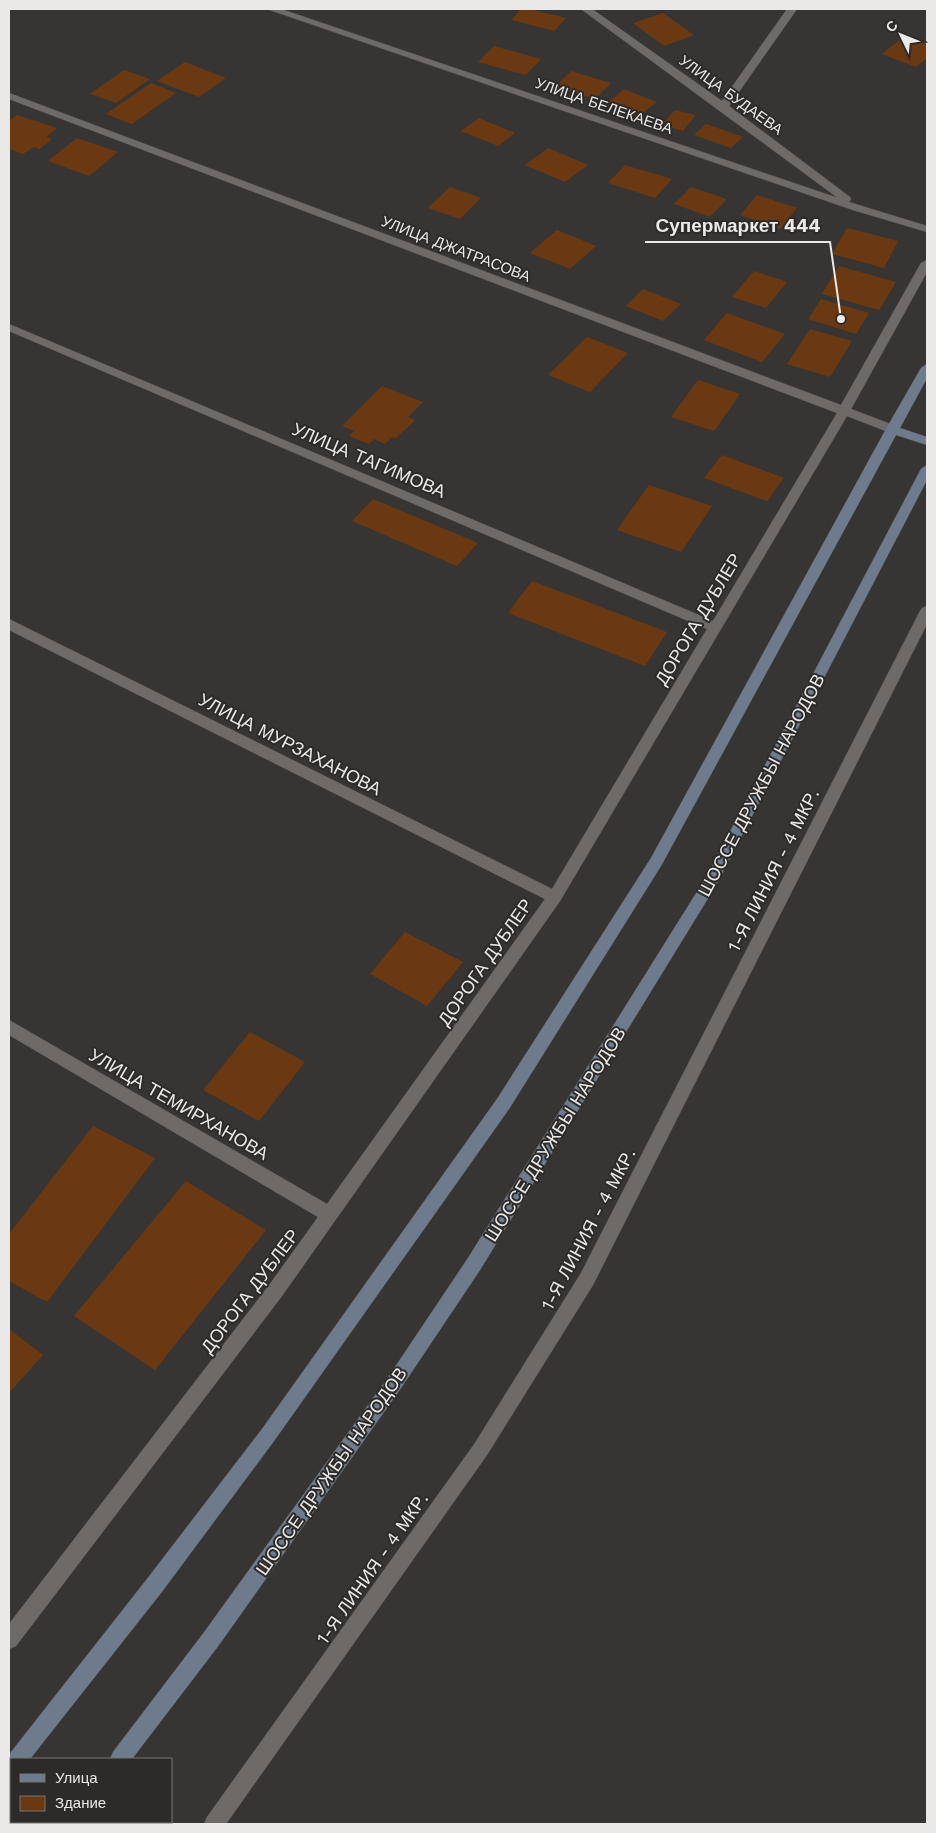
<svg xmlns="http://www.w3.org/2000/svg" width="936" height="1833" font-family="'Work Sans',sans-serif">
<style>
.building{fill:#6b3911}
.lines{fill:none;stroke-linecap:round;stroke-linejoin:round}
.street-casing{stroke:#545150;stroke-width:1}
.secondary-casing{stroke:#545150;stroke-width:1}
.street{fill:#6d6a68;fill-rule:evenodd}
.secondary{fill:#6e7b8c;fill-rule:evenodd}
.labels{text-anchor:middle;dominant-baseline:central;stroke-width:4;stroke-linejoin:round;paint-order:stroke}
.far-street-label{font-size:15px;fill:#ebe9e8;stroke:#2d2b29}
.street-label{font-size:18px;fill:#ebe9e8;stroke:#2d2b29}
.leader{fill:none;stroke:#ebe9e8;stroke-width:2}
.callout-dot{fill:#ebe9e8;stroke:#2d2b29;stroke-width:2}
.callout-label{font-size:19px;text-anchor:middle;font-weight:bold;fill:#ebe9e8;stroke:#2d2b29;stroke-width:4;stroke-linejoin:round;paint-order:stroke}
</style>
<rect width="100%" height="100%" fill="#373533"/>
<g class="building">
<polygon points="521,9 529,9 566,18 554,31 511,20"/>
<polygon points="663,13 694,35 664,46 633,23"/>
<polygon points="907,34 927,42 927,58 916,67 882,54"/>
<polygon points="494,46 541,59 526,75 478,62"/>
<polygon points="185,62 226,78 199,97 157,81"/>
<polygon points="124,70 150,79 116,103 90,94"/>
<polygon points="571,71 611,83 595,99 555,87"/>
<polygon points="151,83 176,93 132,124 106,114"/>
<polygon points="624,89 657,102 637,117 605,105"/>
<polygon points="675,110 696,115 683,131 662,125"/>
<polygon points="17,115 57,128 46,137 52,139 40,149 34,147 23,154 9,149 9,121"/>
<polygon points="479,118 515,133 498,146 461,131"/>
<polygon points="706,124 743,137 731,148 694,135"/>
<polygon points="77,138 118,152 89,176 48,161"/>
<polygon points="548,148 588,165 565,182 525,165"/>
<polygon points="625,165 672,179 655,198 608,183"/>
<polygon points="450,187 481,198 460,219 428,208"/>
<polygon points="691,187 727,199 710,217 674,204"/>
<polygon points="757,195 797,208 780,229 740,215"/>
<polygon points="847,228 898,241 884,268 832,254"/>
<polygon points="557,230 596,246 570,269 530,253"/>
<polygon points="839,266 896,282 879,310 822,294"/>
<polygon points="754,271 787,282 766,308 732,297"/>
<polygon points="643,289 681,304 663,321 626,306"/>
<polygon points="821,299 869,313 856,334 808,319"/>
<polygon points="727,313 785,334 762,362 704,340"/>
<polygon points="810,329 852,341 830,377 787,364"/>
<polygon points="587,337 628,353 590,392 548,375"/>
<polygon points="698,380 740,394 714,431 671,417"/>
<polygon points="382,386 423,402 408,417 415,420 396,438 392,437 385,444 374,439 369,444 349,436 354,431 342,426"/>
<polygon points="722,455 784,478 767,501 704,478"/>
<polygon points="649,485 712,506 681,552 617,530"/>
<polygon points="373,499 478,543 457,566 352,521"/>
<polygon points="532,581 667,632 645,666 508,613"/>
<polygon points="405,932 463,962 427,1006 370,974"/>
<polygon points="250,1032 305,1062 259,1121 203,1090"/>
<polygon points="93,1126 155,1158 47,1302 9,1281 9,1234"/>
<polygon points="186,1181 266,1230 155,1370 74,1316"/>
<polygon points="9,1329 43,1355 9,1393"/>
</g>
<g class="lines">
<defs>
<g id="street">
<polygon points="267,9 281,9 838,198 581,9 592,9 722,101 787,9 797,9 729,106 850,197 851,199 849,202 927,226 927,232 853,210"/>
<polygon points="9,93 841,405 921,263 927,260 927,272 851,409 896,426 898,429 896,432 888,432 847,416 560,901 282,1296 16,1646 9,1649 9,1624 270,1284 318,1217 9,1035 9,1020 327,1204 545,899 9,630 9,619 552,889 707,629 9,331 9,324 713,621 837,413 9,99"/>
<polygon points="927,606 927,624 593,1285 487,1455 226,1824 204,1824 207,1817 475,1443 581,1273 920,611 922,608"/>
</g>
<g id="secondary">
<polygon points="927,364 927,378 900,428 927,437 927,445 896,435 661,866 509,1109 274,1441 161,1593 30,1759 11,1759 11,1780 9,1781 9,1757 11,1752 147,1579 262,1429 497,1099 651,858 886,429 921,368"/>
<polygon points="927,465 927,480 715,887 480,1270 401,1388 219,1645 132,1759 110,1759 113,1752 205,1631 389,1376 468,1258 705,879 921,469"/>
<polygon points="61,1822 82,1822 81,1824 60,1824"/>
</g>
</defs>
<use href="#street" class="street-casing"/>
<use href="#secondary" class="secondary-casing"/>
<use href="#street" class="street"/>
<use href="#secondary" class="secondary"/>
</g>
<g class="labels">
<g class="far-street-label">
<text transform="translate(731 95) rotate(36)">УЛИЦА БУДАЕВА</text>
<text transform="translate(604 106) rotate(19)">УЛИЦА БЕЛЕКАЕВА</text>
<text transform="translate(456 249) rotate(21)">УЛИЦА ДЖАТРАСОВА</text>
</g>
<g class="street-label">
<text transform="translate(369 460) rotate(23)">УЛИЦА ТАГИМОВА</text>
<text transform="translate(698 619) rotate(-59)">ДОРОГА ДУБЛЕР</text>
<text transform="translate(290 744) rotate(27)">УЛИЦА МУРЗАХАНОВА</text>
<text transform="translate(761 785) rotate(-62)">ШОССЕ ДРУЖБЫ НАРОДОВ</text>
<text transform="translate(773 870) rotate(-63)">1-Я ЛИНИЯ - 4 МКР.</text>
<text transform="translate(485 962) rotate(-55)">ДОРОГА ДУБЛЕР</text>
<text transform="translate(179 1104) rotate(30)">УЛИЦА ТЕМИРХАНОВА</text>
<text transform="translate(555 1134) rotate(-58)">ШОССЕ ДРУЖБЫ НАРОДОВ</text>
<text transform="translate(588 1229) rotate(-62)">1-Я ЛИНИЯ - 4 МКР.</text>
<text transform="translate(250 1291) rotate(-53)">ДОРОГА ДУБЛЕР</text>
<text transform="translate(331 1471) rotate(-55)">ШОССЕ ДРУЖБЫ НАРОДОВ</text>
<text transform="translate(372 1568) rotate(-55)">1-Я ЛИНИЯ - 4 МКР.</text>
</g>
</g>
<path class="leader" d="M841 319L830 242H645"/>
<circle class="callout-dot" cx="841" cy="319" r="5"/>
<g class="callout-label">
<text x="738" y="232">Супермаркет 444</text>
</g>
<rect width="936" height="1833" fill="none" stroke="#ebe9e8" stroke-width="20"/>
<rect x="10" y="1758" width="162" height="65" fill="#2d2b29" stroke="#797775"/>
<rect x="20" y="1774" width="25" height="8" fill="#6e7b8c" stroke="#797775"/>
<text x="55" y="1783" font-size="15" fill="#ebe9e8">Улица</text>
<rect x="20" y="1796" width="25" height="15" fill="#6b3911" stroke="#797775"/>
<text x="55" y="1808" font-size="15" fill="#ebe9e8">Здание</text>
<g transform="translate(901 35) rotate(313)" stroke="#2d2b29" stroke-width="4" paint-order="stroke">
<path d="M0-4L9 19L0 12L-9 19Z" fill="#ebe9e8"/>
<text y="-8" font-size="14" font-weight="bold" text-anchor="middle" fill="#ebe9e8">С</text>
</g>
</svg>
